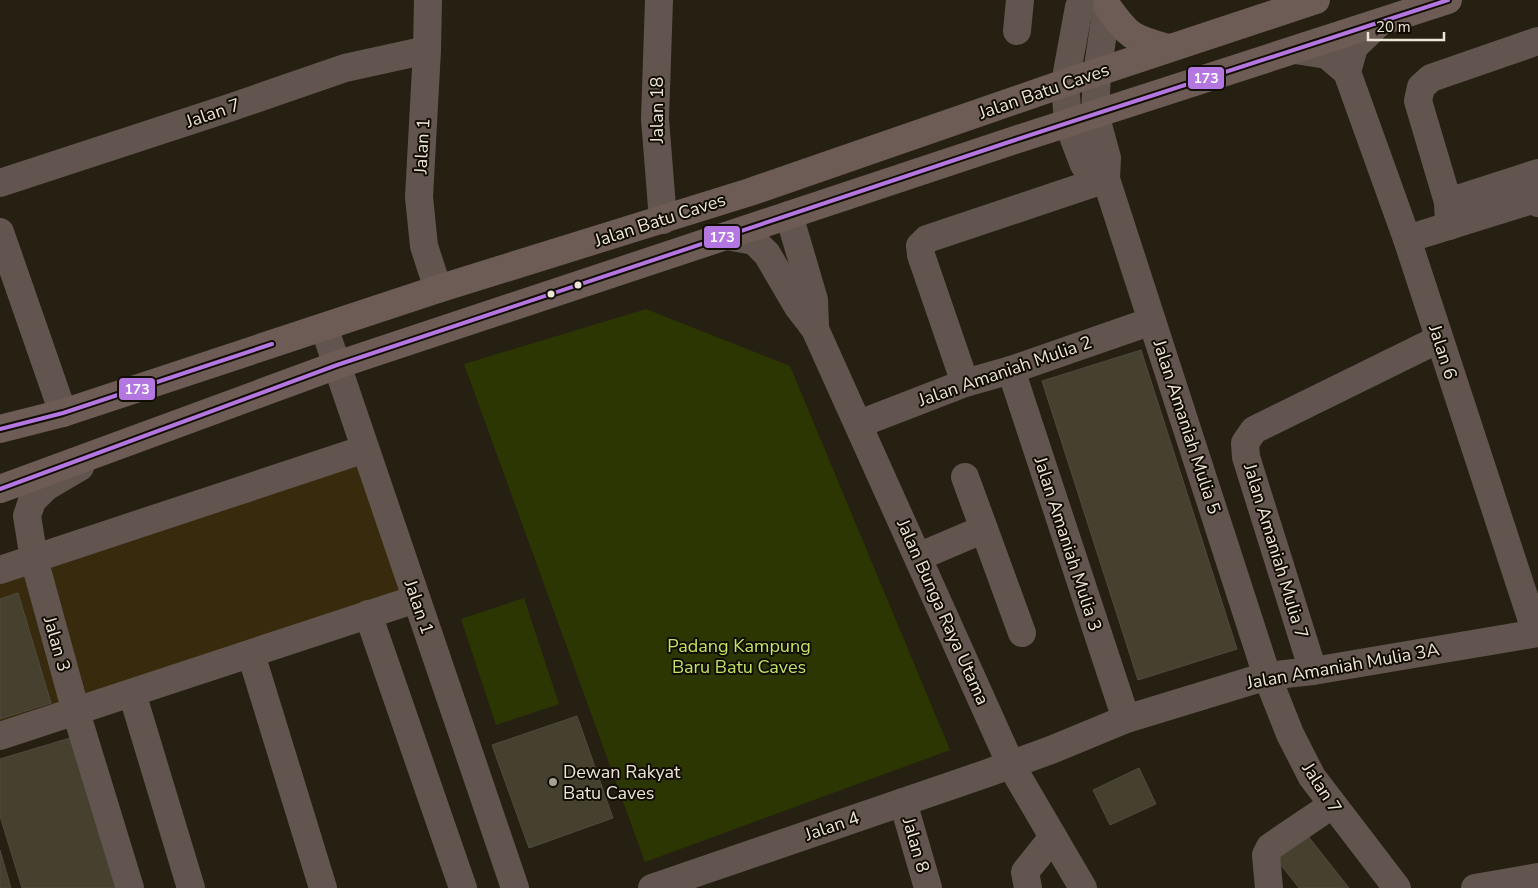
<svg xmlns="http://www.w3.org/2000/svg" width="1538" height="888" font-family="'Nunito Sans',sans-serif">
<style>
.built{fill:#382a0c}
.green{fill:#2b3602}
.building{fill:#46402e;stroke:#4f4a3f}
.lines{fill:none;stroke-linecap:round;stroke-linejoin:round}
.minor{stroke:#625550;stroke-width:28}
.major{stroke:#6d5c55;stroke-width:28}
.bus-1-casing{stroke:#120d04;stroke-width:8}
.bus-1{stroke:#b477e1;stroke-width:4}
.bus-dot{fill:#ede6d8;stroke:#120d04;stroke-width:2}
.poi-dot{fill:#a7a193;stroke:#120d04;stroke-width:2}
.labels{text-anchor:middle;dominant-baseline:central;stroke-width:4;stroke-linejoin:round;paint-order:stroke}
.street-label{font-size:18px;fill:#ede6d8;stroke:#120d04}
.park-label{font-size:18px;fill:#c1e466;stroke:#120d04}
.poi-label{font-size:18px;fill:#ede6d8;stroke:#120d04;text-anchor:start}
.line-badge{stroke:#120d04;stroke-width:2}
.badge-label{font-size:14px;text-anchor:middle;font-weight:bold;fill:#fff}
</style>
<rect width="100%" height="100%" fill="#262012"/>
<polygon class="built" points="359,461 402,591 0,725 0,578"/>
<g class="green">
<polygon points="646,309 790,366 950,750 645,862 464,364"/>
<polygon points="524,598 559,704 496,725 461,619"/>
</g>
<g class="building">
<polygon points="1141,350 1237,649 1138,680 1042,381"/>
<polygon points="18,593 51,703 0,719 0,599"/>
<polygon points="577,716 613,818 529,848 492,745"/>
<polygon points="70,738 115,888 22,888 0,816 0,759"/>
<polygon points="1139,768 1156,804 1110,825 1093,790"/>
<polygon points="1304,831 1349,888 1299,888 1273,855"/>
<polygon points="0,850 11,888 0,888"/>
</g>
<g class="lines">
<g class="minor">
<polyline points="428,0 427,50 419,197 424,246 438,289"/>
<polyline points="659,0 655,119 663,220"/>
<polyline points="1083,0 1079,7 1065,83 1068,123 1084,165 1106,179"/>
<polyline points="1105,0 1107,6 1097,73 1095,114 1107,158 1106,179 1267,676 1290,734 1312,777 1397,888"/>
<polyline points="1017,31 1020,0"/>
<polyline points="1295,50 1327,55 1347,72 1407,239 1536,633"/>
<polyline points="1347,72 1354,47 1379,23"/>
<polyline points="0,183 229,108 345,68 427,50"/>
<polyline points="1448,202 1538,173"/>
<polyline points="789,215 814,300 815,327"/>
<polyline points="1449,226 1448,202 1418,101 1421,87 1431,78 1538,41"/>
<polyline points="0,232 63,413"/>
<polyline points="727,236 754,241 767,254 798,307 815,329 1011,765 1083,888"/>
<polyline points="1407,239 1532,200 1538,203"/>
<polyline points="324,327 515,888"/>
<polyline points="1011,370 1126,719"/>
<polyline points="965,383 921,255 920,246 927,239 1106,179"/>
<polyline points="859,424 965,383 1011,370 1152,321"/>
<polyline points="80,467 46,487 32,501 27,516 34,559 76,712 130,888"/>
<polyline points="965,477 1022,633"/>
<polyline points="918,557 984,529"/>
<polyline points="0,570 365,449"/>
<polyline points="368,614 463,888"/>
<polyline points="251,654 323,888"/>
<polyline points="1313,671 1246,457 1245,443 1254,430 1439,339"/>
<polyline points="132,693 191,888"/>
<polyline points="0,736 416,599"/>
<polyline points="903,802 928,888"/>
<polyline points="652,888 985,774 1051,750 1126,719 1267,676 1313,671 1538,633"/>
<polyline points="1028,888 1025,872 1053,837"/>
<polyline points="1269,888 1266,855 1270,847 1332,805"/>
<polyline points="1475,888 1538,877"/>
</g>
<g class="major">
<path d="M 1107,6 C 1129,37 1132,38 1168,48"/>
<polyline points="0,429 63,413 438,289 750,192 1065,83 1316,0"/>
<polyline points="0,489 337,365 1012,141 1448,0"/>
</g>
<defs>
<g id="bus-1">
<polyline points="0,429 63,413 272,344"/>
<polyline points="0,489 337,365 1012,141 1448,0"/>
</g>
</defs>
<use href="#bus-1" class="bus-1-casing"/>
<use href="#bus-1" class="bus-1"/>
</g>
<g class="bus-dot">
<circle cx="578" cy="285" r="4.5"/>
<circle cx="551" cy="294" r="4.5"/>
</g>
<circle class="poi-dot" cx="553" cy="782" r="5"/>
<g class="labels">
<g class="street-label">
<text transform="translate(1044 91) rotate(-19)">Jalan Batu Caves</text>
<text transform="translate(657 110) rotate(-90)">Jalan 18</text>
<text transform="translate(213 113) rotate(-19)">Jalan 7</text>
<text transform="translate(422 146) rotate(-87)">Jalan 1</text>
<text transform="translate(660 220) rotate(-18)">Jalan Batu Caves</text>
<text transform="translate(1443 352) rotate(72)">Jalan 6</text>
<text transform="translate(1005 371) rotate(-19)">Jalan Amaniah Mulia 2</text>
<text transform="translate(1187 427) rotate(72)">Jalan Amaniah Mulia 5</text>
<text transform="translate(1068 544) rotate(72)">Jalan Amaniah Mulia 3</text>
<text transform="translate(1276 551) rotate(73)">Jalan Amaniah Mulia 7</text>
<text transform="translate(419 607) rotate(71)">Jalan 1</text>
<text transform="translate(943 612) rotate(66)">Jalan Bunga Raya Utama</text>
<text transform="translate(57 644) rotate(74)">Jalan 3</text>
<text transform="translate(1343 666) rotate(-10)">Jalan Amaniah Mulia 3A</text>
<text transform="translate(1322 788) rotate(57)">Jalan 7</text>
<text transform="translate(832 826) rotate(-19)">Jalan 4</text>
<text transform="translate(916 845) rotate(74)">Jalan 8</text>
</g>
<g class="park-label">
<text x="739" y="646">Padang Kampung<tspan x="739" dy="21">Baru Batu Caves</tspan></text>
</g>
<g class="poi-label">
<text x="563" y="772">Dewan Rakyat<tspan x="563" dy="21">Batu Caves</tspan></text>
</g>
</g>
<g class="line-badge">
<rect x="1187" y="66" width="38" height="24" rx="5" fill="#b477e1"/>
<rect x="703" y="225" width="38" height="24" rx="5" fill="#b477e1"/>
<rect x="118" y="377" width="38" height="24" rx="5" fill="#b477e1"/>
</g>
<g class="badge-label">
<text x="1206" y="83">173</text>
<text x="722" y="242">173</text>
<text x="137" y="394">173</text>
</g>
<path d="M1368 32v8h76v-8" fill="none" stroke="#ede6d8" stroke-width="2.5"/>
<text x="1376" y="32" font-size="15" fill="#ede6d8" stroke="#120d04" stroke-width="4" paint-order="stroke">20 m</text>
</svg>
